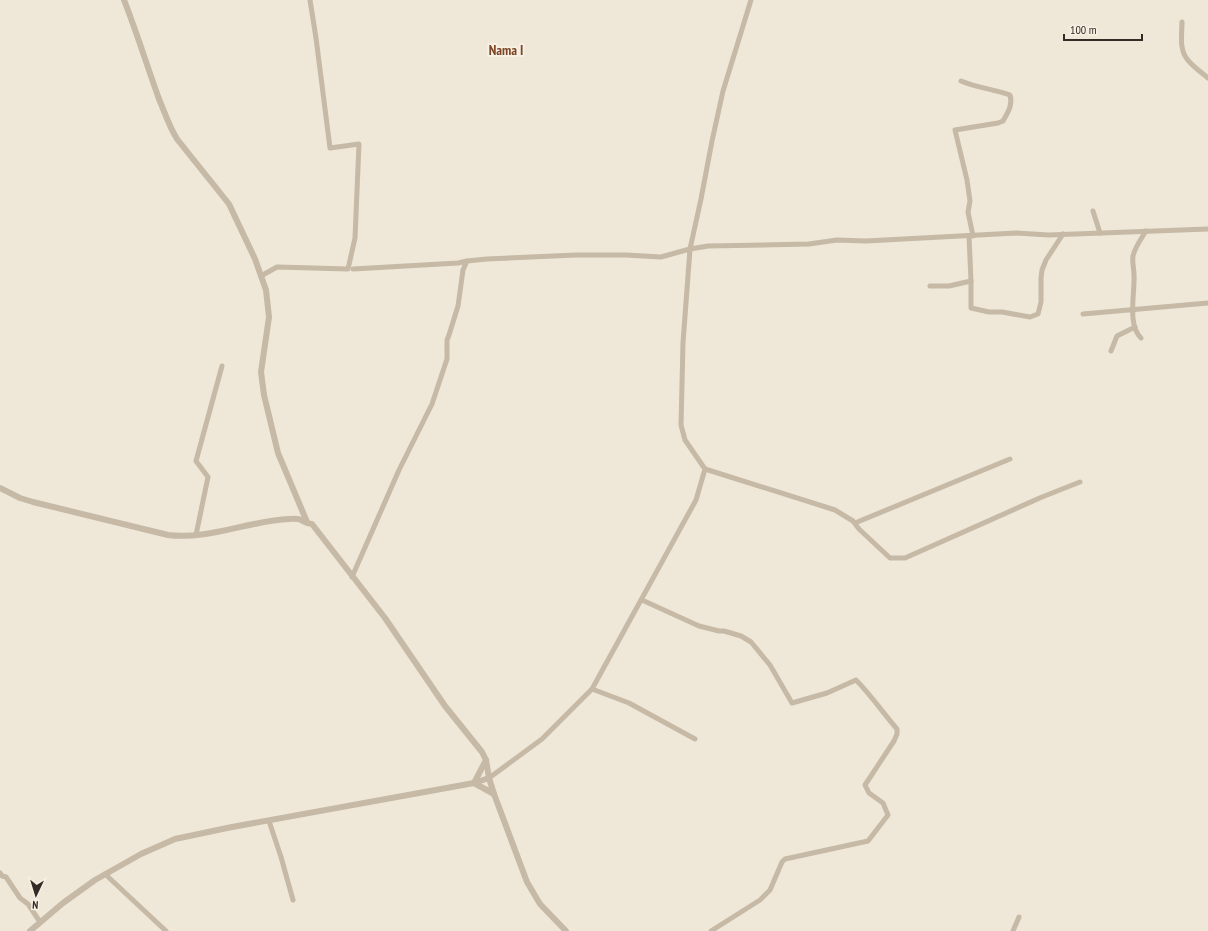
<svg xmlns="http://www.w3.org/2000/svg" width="1208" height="931" font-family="'PT Sans Narrow',sans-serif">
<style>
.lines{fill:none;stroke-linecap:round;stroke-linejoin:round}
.minor{stroke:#c6b9a5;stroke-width:5}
.tertiary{stroke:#c6b9a5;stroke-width:6}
.labels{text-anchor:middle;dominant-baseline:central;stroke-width:4;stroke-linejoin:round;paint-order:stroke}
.quarter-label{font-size:14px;font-weight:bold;fill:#7c4525;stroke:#f7f1e4}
</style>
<rect width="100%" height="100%" fill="#efe7d8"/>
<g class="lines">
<g class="minor">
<path d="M 1182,22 C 1182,34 1179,49 1187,59 C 1192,66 1201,72 1208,78"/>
<path d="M 961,81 C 977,88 994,89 1010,95 C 1013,105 1008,112 1003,121 L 998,123 L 955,130 L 967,180 L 970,201 L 968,212 L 973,236"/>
<polyline points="1093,211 1100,233"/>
<polyline points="969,236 971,281 971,308 989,312 1002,312 1030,317 1038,314 1041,302 1041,278 1042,270 1046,260 1063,234"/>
<polyline points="467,261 487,259 576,255 626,255 661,257 690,249 708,246 809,244 837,240 866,241 1016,233 1049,235 1208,229"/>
<polyline points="261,276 277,267 348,269 355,238 359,144 330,148 316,38 310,0"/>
<polyline points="930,286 949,286 971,281"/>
<polyline points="1083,314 1208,303"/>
<path d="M 1141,338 C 1127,325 1135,293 1134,275 C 1134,268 1132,263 1133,256 C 1135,247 1141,239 1146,231"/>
<polyline points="1111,351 1117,336 1135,327"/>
<polyline points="705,469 835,510 853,521 859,529 890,558 905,558 1042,497 1080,482"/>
<polyline points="855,523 1010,459"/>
<polyline points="196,535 208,477 196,461 222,366"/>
<polyline points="352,577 399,470 432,404 447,359 447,340 449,335 458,306 463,270 467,261 458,263 353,269"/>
<path d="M 642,600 L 699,626 L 719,631 L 724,631 L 741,636 L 751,642 L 770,665 L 792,703 L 827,693 L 856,680 C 871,695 883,713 897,729 L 897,734 L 894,741 L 865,785 L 869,793 L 883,803 L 888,815 L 868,841 L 785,859 L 782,862 L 770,890 L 760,900 L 711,931"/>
<polyline points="592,689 629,703 695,739"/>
<polyline points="489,778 542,739 592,689 696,500 705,469 685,440 681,425 683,343 690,249 701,199 712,141 723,91 751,0"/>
<polyline points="269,821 281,857 293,900"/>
<polyline points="0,873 2,876 6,877 20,898 28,904 40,922"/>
<polyline points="105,874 166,931"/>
<polyline points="1013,931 1019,917"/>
</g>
<g class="tertiary">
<path d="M 124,0 C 137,33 147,66 159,99 C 165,113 169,126 177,139 L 229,204 L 255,259 L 266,290 L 269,317 L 261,372 L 264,395 L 278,453 L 307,522"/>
<path d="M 0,488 L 20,498 L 33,502 L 168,535 C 209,540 248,521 289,519 C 293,519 298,518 301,520 C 305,522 307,524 312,524 L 385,618 L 445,706 L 482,752 L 486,760 L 489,778 L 494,794 L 527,882 L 540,904 L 566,931"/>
<polyline points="486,760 474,783 494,794"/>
<polyline points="30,931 63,903 95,880 141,854 175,839 232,827 474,783 489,778"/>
</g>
</g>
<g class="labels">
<g class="quarter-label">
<text x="506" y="50">Nama I</text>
</g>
</g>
<g transform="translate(36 895) rotate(184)" stroke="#f7f1e4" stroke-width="3" paint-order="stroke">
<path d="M0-3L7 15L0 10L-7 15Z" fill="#322b26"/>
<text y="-6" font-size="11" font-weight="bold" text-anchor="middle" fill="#322b26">N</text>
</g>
<path d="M1064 34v6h78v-6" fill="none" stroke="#322b26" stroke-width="2"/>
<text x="1070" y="34" font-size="12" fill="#322b26" stroke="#f7f1e4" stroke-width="3" paint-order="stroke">100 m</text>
</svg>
